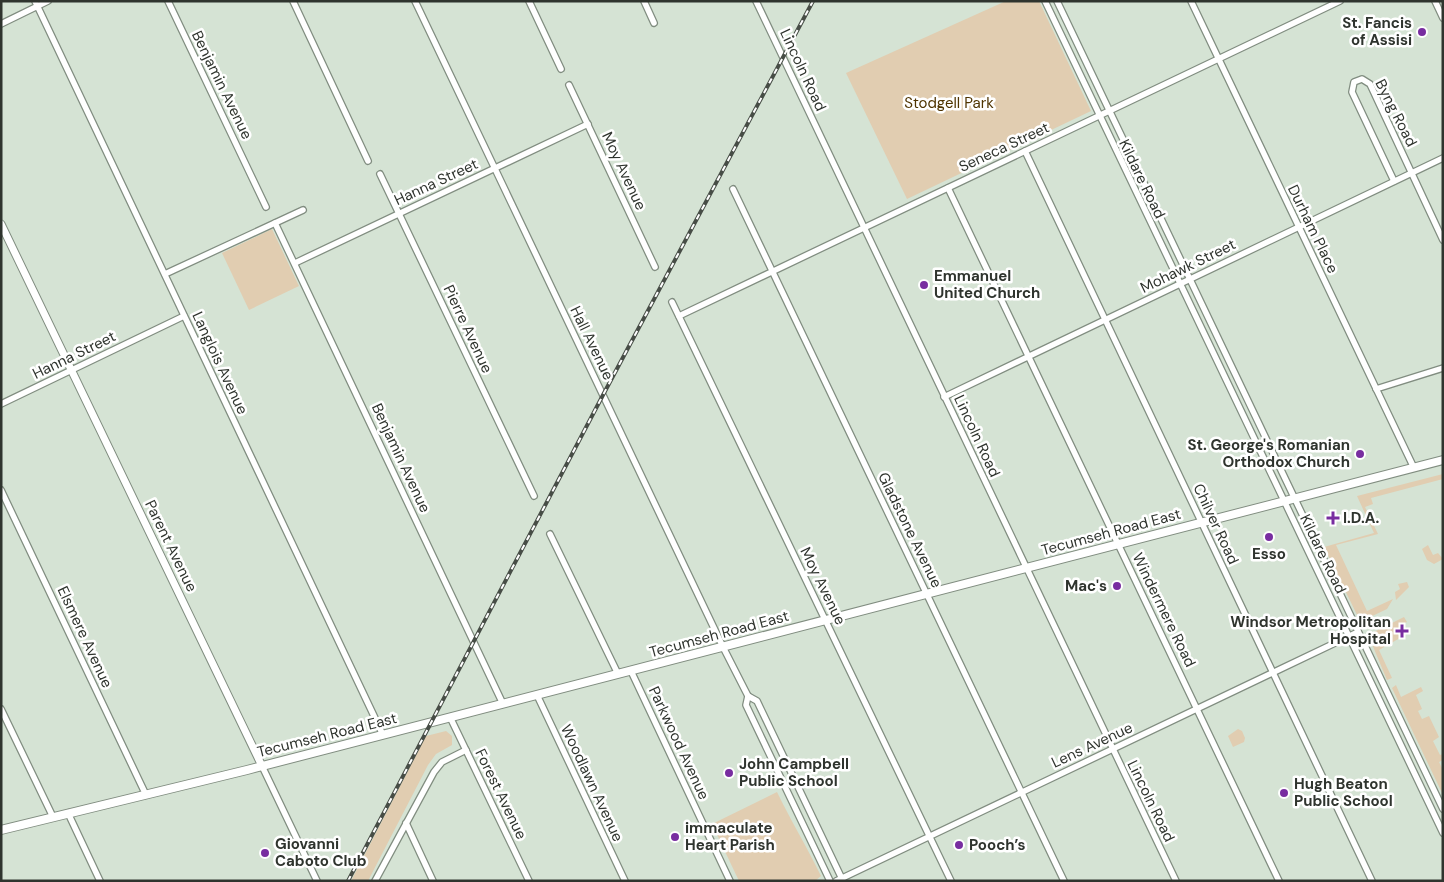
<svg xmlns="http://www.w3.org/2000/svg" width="1444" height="882" font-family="'DM Sans',sans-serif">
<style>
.green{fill:#e1cdb1}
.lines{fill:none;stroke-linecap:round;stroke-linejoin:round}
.minor-casing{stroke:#818d80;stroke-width:8}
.tertiary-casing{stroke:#818d80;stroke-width:9}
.secondary-casing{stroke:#818d80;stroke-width:10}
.minor{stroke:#fff;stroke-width:5.5}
.tertiary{stroke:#fff;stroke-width:7}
.secondary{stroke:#fff;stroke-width:8}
.rail-casing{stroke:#474d46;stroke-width:4}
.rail{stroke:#fff;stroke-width:2;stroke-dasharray:5.5;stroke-linecap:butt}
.poi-dot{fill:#782da0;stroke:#fff;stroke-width:2}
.labels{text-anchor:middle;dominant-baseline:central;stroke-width:5;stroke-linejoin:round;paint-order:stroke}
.poi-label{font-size:15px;font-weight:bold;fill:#2f342e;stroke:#fff;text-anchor:start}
.street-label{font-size:15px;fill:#2f342e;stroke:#fff}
.park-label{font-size:15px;fill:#4f3401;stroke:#fff}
</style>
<rect width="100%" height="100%" fill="#d5e3d4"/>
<g class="green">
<polygon points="1006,1 1039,1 1091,111 907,199 846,73"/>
<polygon points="272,229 299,286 249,310 222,253"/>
<polygon points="1443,474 1443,479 1371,498 1373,504 1365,507 1378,534 1336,545 1367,611 1393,599 1387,609 1364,620 1359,619 1324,547 1374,533 1357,496"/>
<polygon points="1428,545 1433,555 1438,553 1443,559 1434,564 1427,560 1422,549"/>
<polygon points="1407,582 1409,587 1396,600 1395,592 1400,589 1398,584"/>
<polygon points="1404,617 1407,622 1403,624 1405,630 1398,633 1400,638 1379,650 1392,678 1387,680 1369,637 1370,634"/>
<polygon points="1396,685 1401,697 1421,687 1423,691 1416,695 1422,709 1418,711 1422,719 1429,716 1439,737 1433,741 1440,755 1443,754 1443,760 1439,762 1443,770 1443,795 1392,688"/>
<polygon points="1238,729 1242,731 1245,738 1244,742 1233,747 1228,736"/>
<polygon points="446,731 452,736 452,745 436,754 428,765 368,881 351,881 426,736"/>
<path d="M 777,792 C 791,821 807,847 821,876 L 815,881 L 739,881 L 712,824 Z"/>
</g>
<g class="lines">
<defs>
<g id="minor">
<polyline points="35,1 383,735"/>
<polyline points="168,1 266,207"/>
<polyline points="293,1 368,161"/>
<polyline points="415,1 723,647 748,696 757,701 843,881"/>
<polyline points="529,1 561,69"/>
<polyline points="644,1 654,23"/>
<polyline points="756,1 1176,881"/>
<polyline points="1045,1 1443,833"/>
<polyline points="1057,1 1443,809"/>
<polyline points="1191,1 1414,468"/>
<polyline points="1435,1 1443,18"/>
<polyline points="1,24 48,1"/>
<polyline points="569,85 655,267"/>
<polyline points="1025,151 1372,881"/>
<polyline points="380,174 534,496"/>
<polyline points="1394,181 1352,92 1354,82 1362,79 1370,84 1443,240"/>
<polyline points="948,188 1279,881"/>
<polyline points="733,189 1064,881"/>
<polyline points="275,223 503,704"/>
<polyline points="295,263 588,124"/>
<polyline points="165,274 303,210"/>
<polyline points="672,302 951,881"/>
<polyline points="679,316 1340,1"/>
<polyline points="1376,389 1443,368"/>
<polyline points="944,397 1443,158"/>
<polyline points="1,404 184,316"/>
<polyline points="1,490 146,795"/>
<polyline points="550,534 618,674"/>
<polyline points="631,671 730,881"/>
<polyline points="537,695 625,881"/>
<polyline points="748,696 746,705 830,881"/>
<polyline points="1,709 53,817"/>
<polyline points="450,717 529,881"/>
<polyline points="262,766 317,881"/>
<polyline points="68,813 100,881"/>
<polyline points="406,823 433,881"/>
<polyline points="375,881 434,772 442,762 466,750"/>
<polyline points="836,881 1358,632"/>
</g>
<polyline id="tertiary" points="1,224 262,766"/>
<polyline id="secondary" points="1,830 247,770 1443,460"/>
</defs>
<use href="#minor" class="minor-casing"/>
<use href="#tertiary" class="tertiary-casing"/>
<use href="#secondary" class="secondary-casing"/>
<use href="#minor" class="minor"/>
<use href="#tertiary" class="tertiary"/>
<use href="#secondary" class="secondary"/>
<defs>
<polyline id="rail" points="348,881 603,395 813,1"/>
</defs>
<use href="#rail" class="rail-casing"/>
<use href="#rail" class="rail"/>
</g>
<g class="poi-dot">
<circle cx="1422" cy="32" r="5"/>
<circle cx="924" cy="285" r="5"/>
<circle cx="1360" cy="454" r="5"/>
<path d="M1330.5 510.5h5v5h5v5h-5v5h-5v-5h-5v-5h5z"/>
<circle cx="1269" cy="537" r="5"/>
<circle cx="1117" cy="586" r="5"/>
<path d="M1399.5 623.5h5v5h5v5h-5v5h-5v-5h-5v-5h5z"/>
<circle cx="729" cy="773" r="5"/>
<circle cx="1284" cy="793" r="5"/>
<circle cx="675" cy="837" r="5"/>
<circle cx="959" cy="845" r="5"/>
<circle cx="265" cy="853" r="5"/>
</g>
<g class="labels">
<g class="poi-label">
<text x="1412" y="23" text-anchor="end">St. Fancis<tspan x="1412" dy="17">of Assisi</tspan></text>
<text x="934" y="276">Emmanuel<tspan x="934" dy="17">United Church</tspan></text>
<text x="1350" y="445" text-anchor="end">St. George's Romanian<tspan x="1350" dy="17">Orthodox Church</tspan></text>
<text x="1343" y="518">I.D.A.</text>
<text x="1269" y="554" text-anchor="middle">Esso</text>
<text x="1107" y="586" text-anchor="end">Mac's</text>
<text x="1391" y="622" text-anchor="end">Windsor Metropolitan<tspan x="1391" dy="17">Hospital</tspan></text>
<text x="739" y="764">John Campbell<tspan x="739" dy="17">Public School</tspan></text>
<text x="1294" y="784">Hugh Beaton<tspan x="1294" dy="17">Public School</tspan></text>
<text x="685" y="828">immaculate<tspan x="685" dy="17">Heart Parish</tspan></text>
<text x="275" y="844">Giovanni<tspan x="275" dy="17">Caboto Club</tspan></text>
<text x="969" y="845">Pooch’s</text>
</g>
<g class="street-label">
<text transform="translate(803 70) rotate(65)">Lincoln Road</text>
<text transform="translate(222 85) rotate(64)">Benjamin Avenue</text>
<text transform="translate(1396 113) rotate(63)">Byng Road</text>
<text transform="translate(1004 147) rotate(-25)">Seneca Street</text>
<text transform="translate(624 171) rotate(65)">Moy Avenue</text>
<text transform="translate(1142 179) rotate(64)">Kildare Road</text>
<text transform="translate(436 182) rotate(-25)">Hanna Street</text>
<text transform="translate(1313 229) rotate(64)">Durham Place</text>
<text transform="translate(1188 266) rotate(-26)">Mohawk Street</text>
<text transform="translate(468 329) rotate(65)">Pierre Avenue</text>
<text transform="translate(592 343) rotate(64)">Hall Avenue</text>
<text transform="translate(74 355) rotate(-26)">Hanna Street</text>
<text transform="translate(220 363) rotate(65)">Langlois Avenue</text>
<text transform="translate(977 436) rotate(65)">Lincoln Road</text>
<text transform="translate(401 458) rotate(65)">Benjamin Avenue</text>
<text transform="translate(1216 524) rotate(65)">Chilver Road</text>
<text transform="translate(910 530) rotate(64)">Gladstone Avenue</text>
<text transform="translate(1111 532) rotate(-15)">Tecumseh Road East</text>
<text transform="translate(171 546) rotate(64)">Parent Avenue</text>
<text transform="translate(1323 554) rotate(64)">Kildare Road</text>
<text transform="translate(823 586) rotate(64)">Moy Avenue</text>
<text transform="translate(1164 610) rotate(64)">Windermere Road</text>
<text transform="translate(719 634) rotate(-15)">Tecumseh Road East</text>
<text transform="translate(85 637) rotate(65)">Elsmere Avenue</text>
<text transform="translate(327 735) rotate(-14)">Tecumseh Road East</text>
<text transform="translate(679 743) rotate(65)">Parkwood Avenue</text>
<text transform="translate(1092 745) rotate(-25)">Lens Avenue</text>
<text transform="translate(592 783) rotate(65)">Woodlawn Avenue</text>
<text transform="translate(501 794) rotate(64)">Forest Avenue</text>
<text transform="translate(1151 801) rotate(64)">Lincoln Road</text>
</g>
<g class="park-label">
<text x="949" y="103">Stodgell Park</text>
</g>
</g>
<rect width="1444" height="882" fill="none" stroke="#2f342e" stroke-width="5"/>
</svg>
